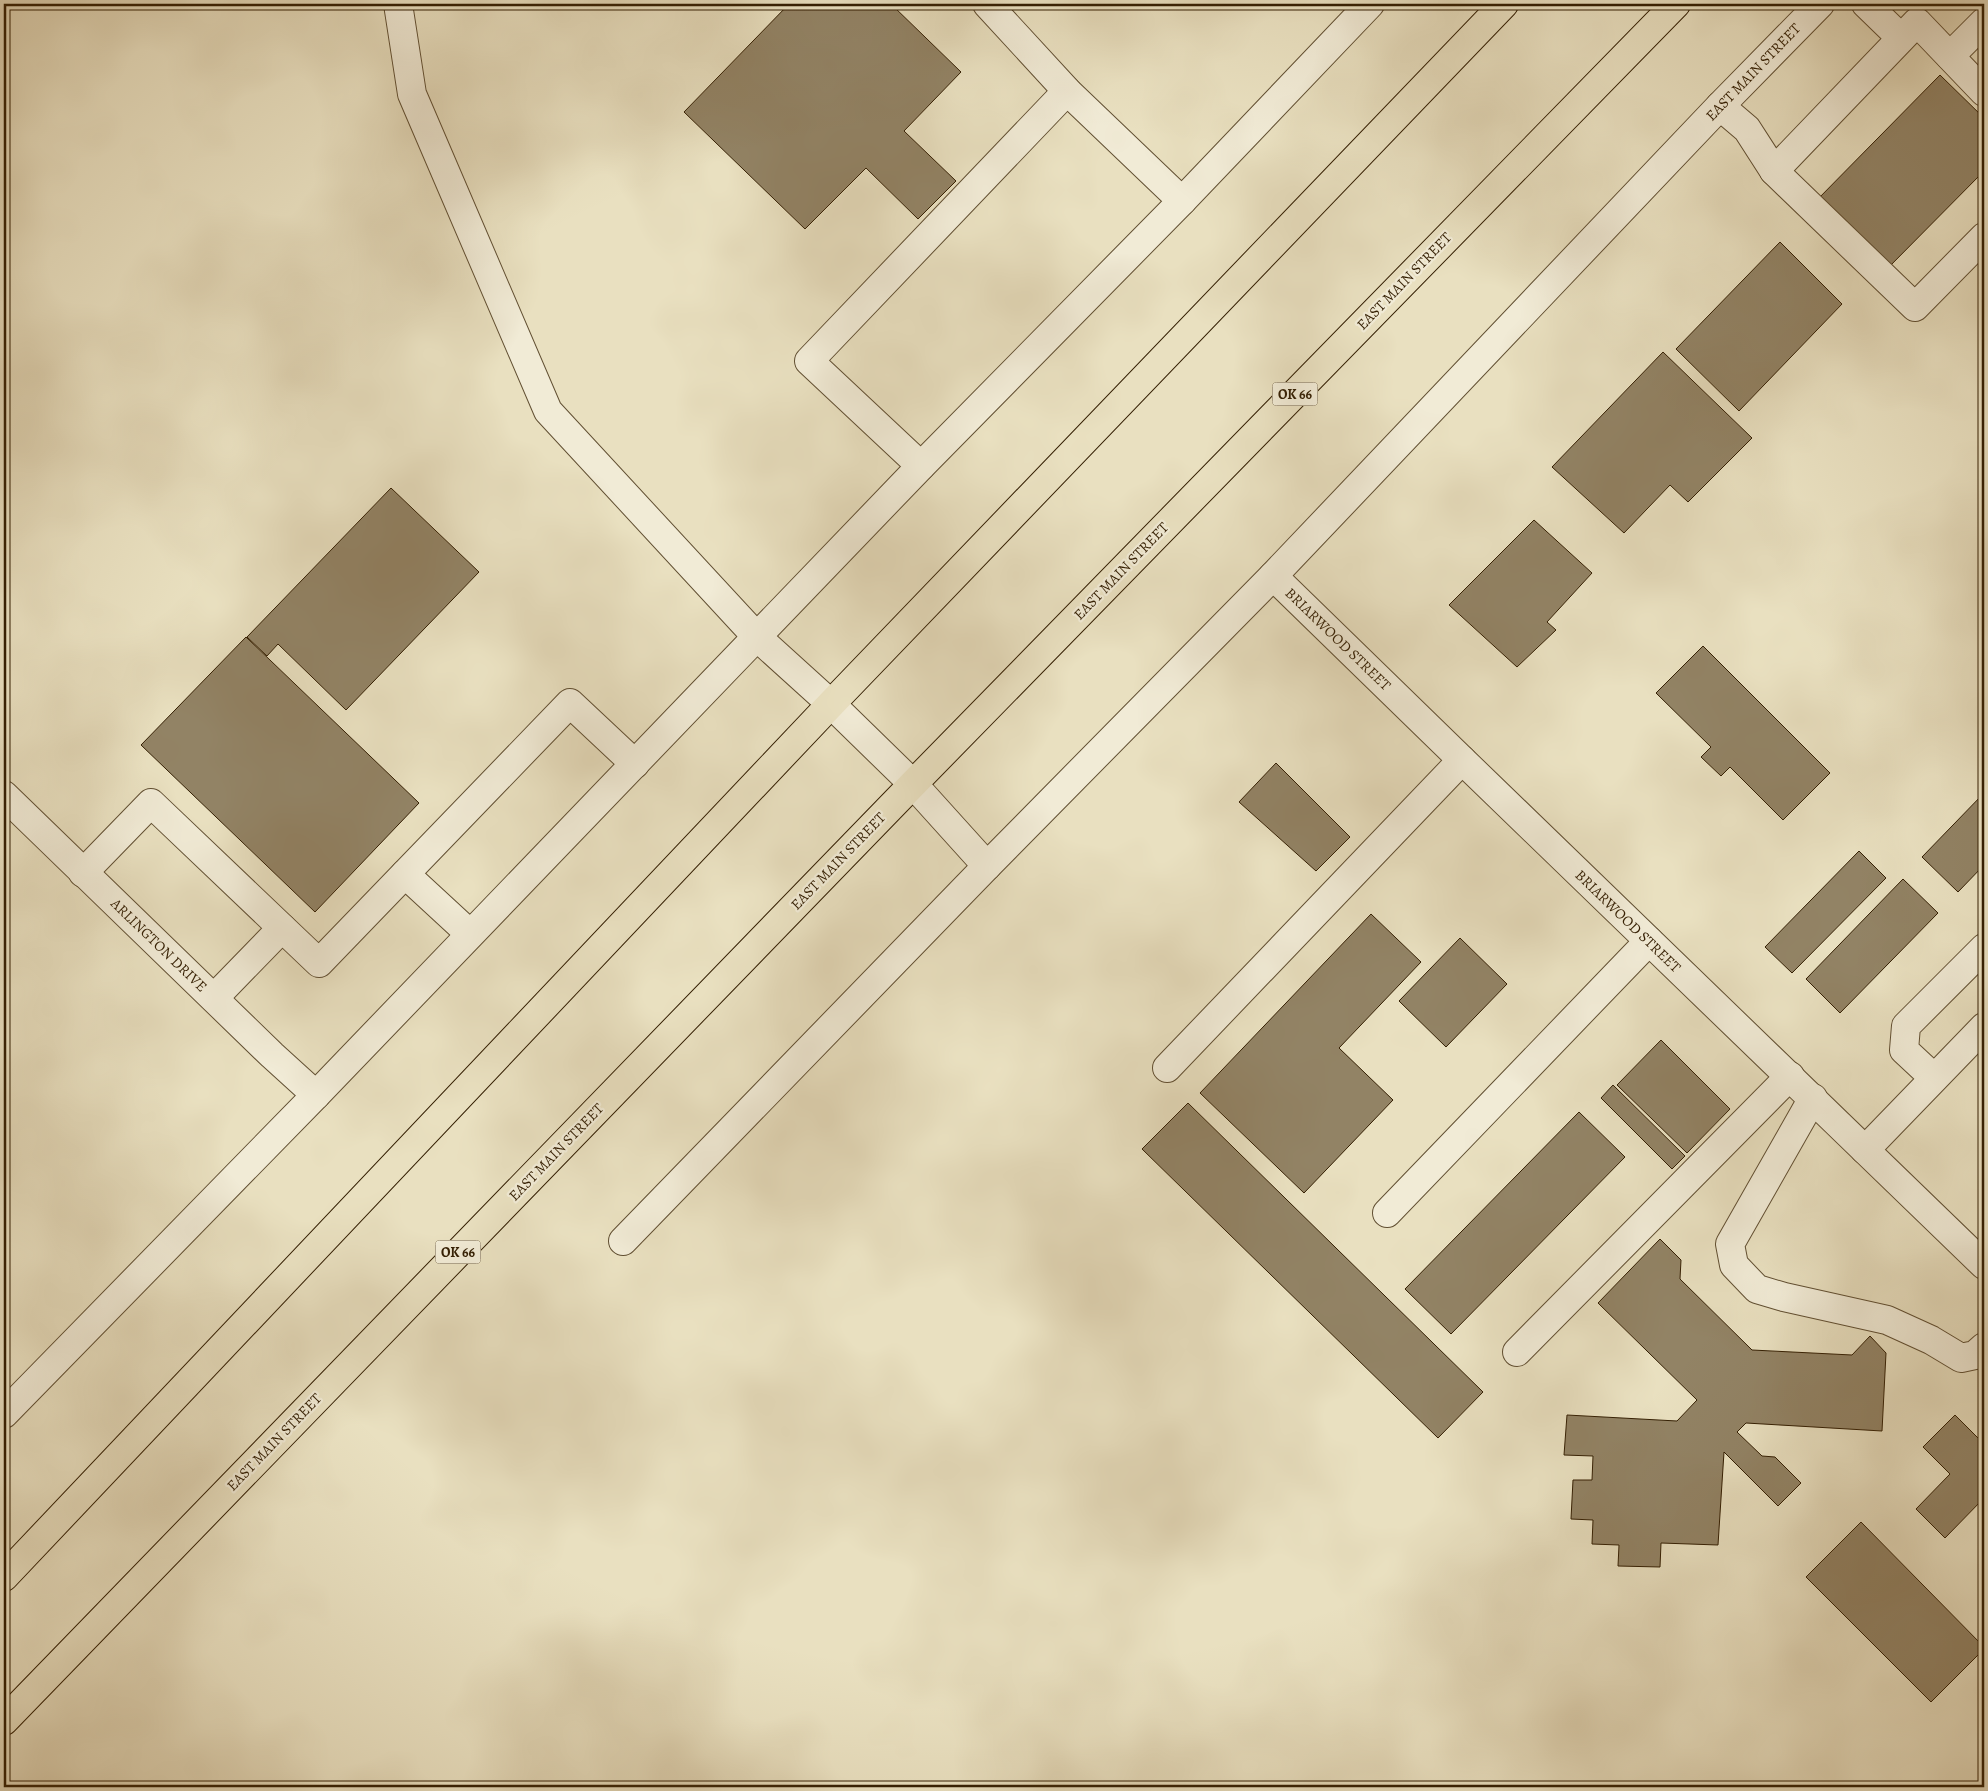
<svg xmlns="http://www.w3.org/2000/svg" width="1988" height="1791" font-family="Alegreya,serif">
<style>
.building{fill:#928365;stroke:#341f03}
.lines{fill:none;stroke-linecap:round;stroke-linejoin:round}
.minor-casing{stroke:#614f32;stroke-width:30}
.highway-casing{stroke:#341f03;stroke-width:30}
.minor{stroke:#f1ebd6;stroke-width:28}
.highway{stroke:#e9e0c0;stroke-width:28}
.labels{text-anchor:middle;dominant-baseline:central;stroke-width:4.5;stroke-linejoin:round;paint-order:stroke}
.shield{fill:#f1ebd6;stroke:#6d5c42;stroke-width:1}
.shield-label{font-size:14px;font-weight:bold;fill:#341f03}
.street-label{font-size:15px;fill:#341f03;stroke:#f1ebd6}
</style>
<rect width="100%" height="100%" fill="#e9e0c0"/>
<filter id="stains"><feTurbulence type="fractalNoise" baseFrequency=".004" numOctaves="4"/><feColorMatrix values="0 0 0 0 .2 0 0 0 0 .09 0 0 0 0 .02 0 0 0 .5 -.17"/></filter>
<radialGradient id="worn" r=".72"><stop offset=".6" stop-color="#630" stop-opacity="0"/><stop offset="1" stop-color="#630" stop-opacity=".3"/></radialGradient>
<g class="building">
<polygon points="789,4 891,4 961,72 904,131 956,181 918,219 866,168 805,229 684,112"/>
<polygon points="1940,75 1984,118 1984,171 1885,271 1815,202"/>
<polygon points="1780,242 1842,304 1739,411 1676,349"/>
<polygon points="1663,352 1752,438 1688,502 1670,485 1624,533 1552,467"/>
<polygon points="391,488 479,572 346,710 278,644 267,656 247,637"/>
<polygon points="1534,520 1592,573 1547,622 1556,630 1517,667 1449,605"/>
<polygon points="246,637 419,803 315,912 141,745"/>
<polygon points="1703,646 1830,773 1783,820 1730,767 1721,776 1701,757 1711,747 1656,693"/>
<polygon points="1276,763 1350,837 1316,871 1239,802"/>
<polygon points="1984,793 1984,865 1958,892 1922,857"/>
<polygon points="1859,851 1886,878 1792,973 1765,947"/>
<polygon points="1903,879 1938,913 1840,1013 1806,979"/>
<polygon points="1371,914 1421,962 1339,1048 1393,1100 1304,1193 1200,1093"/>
<polygon points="1460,938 1507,984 1446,1047 1399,1001"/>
<polygon points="1661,1040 1730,1109 1687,1153 1617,1085"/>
<polygon points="1613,1085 1685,1156 1672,1169 1601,1098"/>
<polygon points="1188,1103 1483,1392 1438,1438 1142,1149"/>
<polygon points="1579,1112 1625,1157 1451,1334 1405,1289"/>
<polygon points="1660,1239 1681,1260 1680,1279 1752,1350 1852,1355 1870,1336 1886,1353 1882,1431 1746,1423 1737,1432 1762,1456 1775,1457 1801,1483 1778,1506 1724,1452 1718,1545 1661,1543 1660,1567 1618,1566 1619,1545 1592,1544 1593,1520 1571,1519 1573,1480 1592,1480 1593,1456 1564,1455 1567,1415 1677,1421 1697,1400 1598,1303"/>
<polygon points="1955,1415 1984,1444 1984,1498 1945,1538 1916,1509 1950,1474 1923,1447"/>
<polygon points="1861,1522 1984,1647 1984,1649 1931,1702 1806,1577"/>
</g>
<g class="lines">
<defs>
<g id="minor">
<polyline points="398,4 412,94 548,411 756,636 831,704 913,784 987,866"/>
<polyline points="987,4 1067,91 1182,201"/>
<polyline points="1866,4 1901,38"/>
<polyline points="1950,56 1984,22"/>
<polyline points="1720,106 1747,129 1774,171 1915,307 1984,237"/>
<polyline points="1774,171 1917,22 1984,92"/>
<polyline points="921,466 809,361 1067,91"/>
<polyline points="1273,576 1462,760 1984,1265"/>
<polyline points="4,795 272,1055 316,1095"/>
<polyline points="83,873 151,803 319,963 570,703 635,764"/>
<polyline points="405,874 470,934"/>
<polyline points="214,998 282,928"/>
<polyline points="1167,1068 1462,760"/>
<polyline points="1934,1078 1904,1050 1906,1026 1984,948"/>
<polyline points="1813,1098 1730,1244 1734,1265 1757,1289 1784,1297 1887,1320 1931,1340 1961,1358 1975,1355 1984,1347"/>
<polyline points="1865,1150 1984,1027"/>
<polyline points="1387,1213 1649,941"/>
<polyline points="623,1241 987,866 1273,576 1720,106 1820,4"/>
<polyline points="1517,1352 1790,1076"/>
<polyline points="4,1414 316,1095 921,466 1182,201 1370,4"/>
</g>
<g id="highway">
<polyline points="4,1577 831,704 1504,4"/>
<polyline points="4,1721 913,784 1676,4"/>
</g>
</defs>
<use href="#minor" class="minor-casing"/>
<use href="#highway" class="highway-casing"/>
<use href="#minor" class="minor"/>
<use href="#highway" class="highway"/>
</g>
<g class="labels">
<g class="shield">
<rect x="1272.5" y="382.5" width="45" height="23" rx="4"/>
<rect x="435.5" y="1240.5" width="45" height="23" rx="4"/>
</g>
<g class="shield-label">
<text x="1295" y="394">OK 66</text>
<text x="458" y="1252">OK 66</text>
</g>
<g class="street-label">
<text transform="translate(1753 72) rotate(-46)">EAST MAIN STREET</text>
<text transform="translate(1404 281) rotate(-46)">EAST MAIN STREET</text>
<text transform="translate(1121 571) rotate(-46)">EAST MAIN STREET</text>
<text transform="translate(1338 639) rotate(44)">BRIARWOOD STREET</text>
<text transform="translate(838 861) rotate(-46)">EAST MAIN STREET</text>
<text transform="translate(1628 921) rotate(44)">BRIARWOOD STREET</text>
<text transform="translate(159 945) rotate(44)">ARLINGTON DRIVE</text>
<text transform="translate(556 1152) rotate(-46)">EAST MAIN STREET</text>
<text transform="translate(274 1442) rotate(-46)">EAST MAIN STREET</text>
</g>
</g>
<rect width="1988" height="1791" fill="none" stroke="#e9e0c0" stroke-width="20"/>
<rect x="5" y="5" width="1978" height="1781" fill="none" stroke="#341f03" stroke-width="2.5"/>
<rect x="10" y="10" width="1968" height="1771" fill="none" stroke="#341f03"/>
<rect width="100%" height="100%" filter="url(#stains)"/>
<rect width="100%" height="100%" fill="url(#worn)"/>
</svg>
